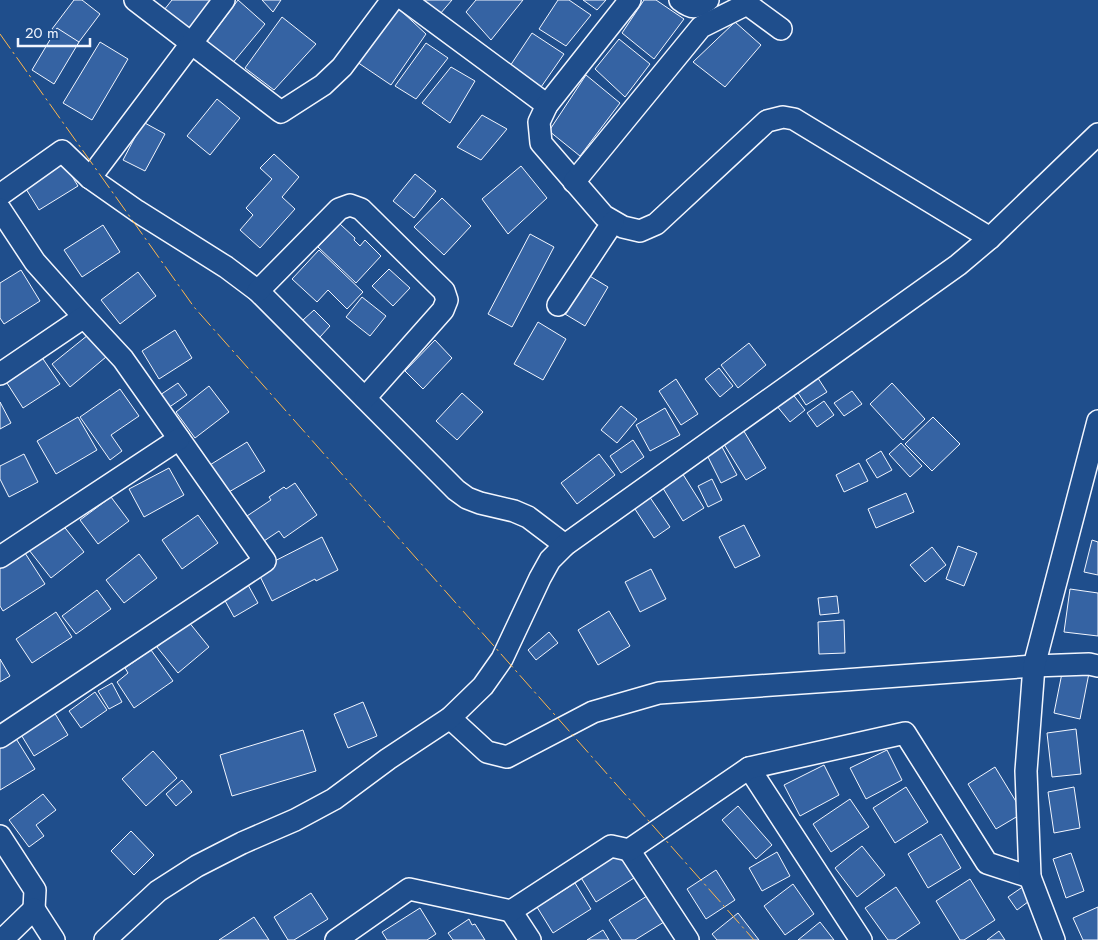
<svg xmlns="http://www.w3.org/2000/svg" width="1098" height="940" font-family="Jost,sans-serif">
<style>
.building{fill:#3563a3;stroke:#f2f6ff}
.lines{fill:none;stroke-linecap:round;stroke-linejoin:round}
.street-casing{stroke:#f2f6ff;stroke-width:24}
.street{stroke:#1f4e8c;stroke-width:21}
.power{stroke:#ffb74d;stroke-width:1;stroke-dasharray:18 4 2.5 4;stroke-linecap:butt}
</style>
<rect width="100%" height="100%" fill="#1f4e8c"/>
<g class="building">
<polygon points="74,0 82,0 100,14 76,46 52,29"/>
<polygon points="172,0 212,0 190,30 164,10"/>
<polygon points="238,0 265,24 231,65 203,47"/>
<polygon points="262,0 281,0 273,12"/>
<polygon points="420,0 452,0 440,14"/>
<polygon points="476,0 523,0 491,40 466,12"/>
<polygon points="558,0 569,0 591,15 566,46 539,29"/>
<polygon points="583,0 606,0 597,10"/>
<polygon points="644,0 656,0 684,19 654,59 622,33"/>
<polygon points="399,9 426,34 391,85 357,62"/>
<polygon points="282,17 316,44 274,90 245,68"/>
<polygon points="735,22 761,45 725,87 693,62"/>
<polygon points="57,28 79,42 54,84 32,70"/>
<polygon points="532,33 564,54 539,90 508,69"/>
<polygon points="619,39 650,64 625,97 595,69"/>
<polygon points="100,42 128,59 92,120 63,103"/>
<polygon points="426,43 448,58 416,99 395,86"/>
<polygon points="451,67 475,81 450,123 422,103"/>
<polygon points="586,75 620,103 580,156 549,131"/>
<polygon points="217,99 240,118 210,155 187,136"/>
<polygon points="482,115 507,129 481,160 457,147"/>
<polygon points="143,122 165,134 145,171 123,160"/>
<polygon points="274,154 299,177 282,197 295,209 260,248 240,230 253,215 246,208 272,179 260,168"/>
<polygon points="62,160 78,186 39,210 23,184"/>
<polygon points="521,166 547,198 508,234 482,199"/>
<polygon points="415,174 436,191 414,218 393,201"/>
<polygon points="442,198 471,226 444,255 414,227"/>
<polygon points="340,224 355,238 354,240 360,246 365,240 381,256 356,283 318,247"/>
<polygon points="103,225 120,252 82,277 64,250"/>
<polygon points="530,234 554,247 512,327 488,314"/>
<polygon points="319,250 363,292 347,309 328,290 317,302 292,279"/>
<polygon points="389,269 410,288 393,306 372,286"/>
<polygon points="21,270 40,301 4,324 0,318 0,283"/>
<polygon points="138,272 156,296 120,324 101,300"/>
<polygon points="583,272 608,287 585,326 560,311"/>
<polygon points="362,297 386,316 370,336 346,317"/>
<polygon points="314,310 330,326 320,337 303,320"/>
<polygon points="538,322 566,339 543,380 514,364"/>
<polygon points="175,330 192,358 159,379 142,351"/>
<polygon points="88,335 106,357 70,387 52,364"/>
<polygon points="435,340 452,358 423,389 405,371"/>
<polygon points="749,343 766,365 738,388 721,365"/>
<polygon points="41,356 60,384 23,408 5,380"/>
<polygon points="719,368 733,386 720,397 705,379"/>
<polygon points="816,375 827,392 806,405 795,388"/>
<polygon points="676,379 698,414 681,425 659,391"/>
<polygon points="178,383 187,395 168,408 160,395"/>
<polygon points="892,383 925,419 903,440 870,404"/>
<polygon points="209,386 229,412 195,438 176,412"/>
<polygon points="788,388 805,410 790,422 772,400"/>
<polygon points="120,389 139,416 111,435 122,451 110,460 80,417"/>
<polygon points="852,391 862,404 844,416 834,403"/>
<polygon points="462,393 483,412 457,440 436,421"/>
<polygon points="824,401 834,415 817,427 807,413"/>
<polygon points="0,402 11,423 0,429"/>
<polygon points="621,406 637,419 617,443 601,430"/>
<polygon points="665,408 680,435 650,451 636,425"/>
<polygon points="78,417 97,450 56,474 37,441"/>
<polygon points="933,417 960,444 932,471 905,444"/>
<polygon points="742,428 766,468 746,480 722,441"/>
<polygon points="633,440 644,457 621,473 610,456"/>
<polygon points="247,442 265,471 222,496 205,468"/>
<polygon points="901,443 922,466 910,477 889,454"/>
<polygon points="722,447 737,475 721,483 707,455"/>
<polygon points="881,451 892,470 877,478 866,460"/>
<polygon points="24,454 38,482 9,497 0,479 0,466"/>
<polygon points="599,454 615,475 577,504 561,483"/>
<polygon points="859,463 868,481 844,492 836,475"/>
<polygon points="169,468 184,495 144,517 129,489"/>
<polygon points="679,468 704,508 683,521 658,480"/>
<polygon points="712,479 722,500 708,507 698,486"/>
<polygon points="295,483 317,515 284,538 279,531 261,543 252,530 255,527 247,516 271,500 269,497 284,487 286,489"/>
<polygon points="647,493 670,527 654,538 631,503"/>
<polygon points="906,493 914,512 876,528 868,509"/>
<polygon points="111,497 129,521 98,544 80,520"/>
<polygon points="198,515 218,543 182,569 162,540"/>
<polygon points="62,524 84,552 51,578 29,550"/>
<polygon points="744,525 760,556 735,568 719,537"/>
<polygon points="322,537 338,570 316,581 315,579 272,601 257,570"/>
<polygon points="1092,540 1098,542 1098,575 1084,572"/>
<polygon points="958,546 977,553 964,586 946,579"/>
<polygon points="932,547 946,565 925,582 910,565"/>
<polygon points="25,553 45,584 3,611 0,606 0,568"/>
<polygon points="139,554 157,578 124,603 106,580"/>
<polygon points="651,569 666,599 640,612 625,582"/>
<polygon points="247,583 258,603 234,617 223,597"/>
<polygon points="1070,589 1098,593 1098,636 1064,632"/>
<polygon points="97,590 111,609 76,634 62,616"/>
<polygon points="837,596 839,613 820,615 818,598"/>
<polygon points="609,611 630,646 598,665 578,630"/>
<polygon points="56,612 72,637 32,663 16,639"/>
<polygon points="844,620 845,653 819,654 818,622"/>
<polygon points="188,621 209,647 178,673 157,647"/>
<polygon points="549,632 558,643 536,660 528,650"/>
<polygon points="151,650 173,681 134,708 117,682 128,673 125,668"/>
<polygon points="0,659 10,676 0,682"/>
<polygon points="1063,668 1089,673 1080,719 1054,713"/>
<polygon points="112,683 122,702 109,709 98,691"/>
<polygon points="95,692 107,710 81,728 69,711"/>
<polygon points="363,702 377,736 348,748 334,714"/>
<polygon points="54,712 68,735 34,756 20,733"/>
<polygon points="1076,729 1081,774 1052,777 1047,733"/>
<polygon points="303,730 316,771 232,796 220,755"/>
<polygon points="15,737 35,769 0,790 0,746"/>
<polygon points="887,750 902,780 866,799 850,768"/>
<polygon points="153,751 177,778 146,806 122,779"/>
<polygon points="824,765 839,795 800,816 784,785"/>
<polygon points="995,767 1023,813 996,829 968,784"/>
<polygon points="182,780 192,792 176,806 166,794"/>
<polygon points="906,787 928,822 895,843 873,808"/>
<polygon points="1074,787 1080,828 1054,833 1048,792"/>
<polygon points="43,794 56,810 36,825 44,836 29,847 9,820"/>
<polygon points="850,799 869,827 831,852 813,824"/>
<polygon points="738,806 772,845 756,859 722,820"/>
<polygon points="131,831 154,855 134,875 111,851"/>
<polygon points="941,834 961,868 928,888 908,854"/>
<polygon points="862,846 885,875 857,897 835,868"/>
<polygon points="618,852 634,878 596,902 580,876"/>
<polygon points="777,852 790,876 762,891 749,868"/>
<polygon points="1071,853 1084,891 1066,898 1053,859"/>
<polygon points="716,870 735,900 706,919 687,889"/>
<polygon points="970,879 995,920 964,940 960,940 936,901"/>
<polygon points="575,883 591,909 553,933 537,907"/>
<polygon points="793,884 814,914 785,935 764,906"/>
<polygon points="1024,886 1032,899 1017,910 1008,897"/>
<polygon points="896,887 920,923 895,940 888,940 865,908"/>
<polygon points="311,893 328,919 294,940 288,940 274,917"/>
<polygon points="647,896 664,922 635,940 622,940 609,920"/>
<polygon points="1098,907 1098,940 1083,940 1073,918"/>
<polygon points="420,908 436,934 427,940 387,940 382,932"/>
<polygon points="738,913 759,940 717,940 712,934"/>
<polygon points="254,917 269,940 219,940"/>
<polygon points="469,919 472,925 475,924 485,940 453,940 448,933"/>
<polygon points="820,922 834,940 798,940"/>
<polygon points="603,930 609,940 587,940"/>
<polygon points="999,931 1005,940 987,940"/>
</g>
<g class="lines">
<defs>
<g id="street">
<polyline points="135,0 281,112 323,85 342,67 392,0"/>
<polyline points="405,0 547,105"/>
<polyline points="630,0 547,105 539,122 541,143 604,216 623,227 640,231 656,224 767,121 783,117 794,119 990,238"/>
<path d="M 680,0 C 693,10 695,8 708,0"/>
<polyline points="90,178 224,0"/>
<polyline points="574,182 701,27 747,4 781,29"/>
<polyline points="0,195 62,151 90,178 137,211 226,267 258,291 456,490 467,498 480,503 514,511 528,517 565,545"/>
<polyline points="0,209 35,262 84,317"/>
<polyline points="258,291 339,209 350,205 361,209 444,291 447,300 443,310 365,398"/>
<polyline points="558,305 613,222"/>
<polyline points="0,374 84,317 123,359 265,561 0,737"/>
<polyline points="0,557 179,439"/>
<polyline points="450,718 487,752 507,757 593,712 659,693 844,680 1034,666 1089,664 1098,666"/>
<polyline points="749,768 861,940"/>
<polyline points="0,836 35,890 34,909"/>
<polyline points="629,850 688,940"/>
<polyline points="511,911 530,940"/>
<polyline points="2,940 34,909 54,940"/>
<polyline points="105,940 158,891 197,866 242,843 295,820 334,799 388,759 450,718 483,686 502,659 540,578 550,560 565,545 958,265 990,238 1098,134"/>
<polyline points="336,940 409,889 511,911 611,846 629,850 749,768 905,733 987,863 1030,877"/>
<polyline points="1054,940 1030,877 1026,771 1034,666 1098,421"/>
</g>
</defs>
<use href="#street" class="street-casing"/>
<use href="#street" class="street"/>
<polyline class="power" points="0,34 194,307 754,940"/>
</g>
<path d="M18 38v8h72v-8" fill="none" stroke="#f2f6ff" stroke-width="2.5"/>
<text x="25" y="38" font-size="15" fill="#f2f6ff" stroke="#1f4e8c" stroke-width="4" paint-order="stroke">20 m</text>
</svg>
